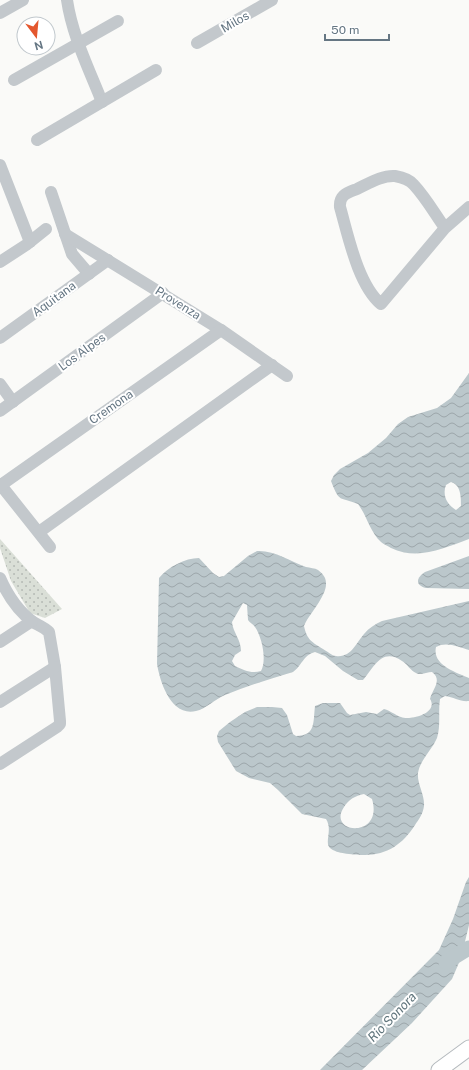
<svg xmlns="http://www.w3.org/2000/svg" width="469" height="1070" font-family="'Public Sans',sans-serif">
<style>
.grass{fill:url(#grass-dots)}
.water{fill:url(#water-waves);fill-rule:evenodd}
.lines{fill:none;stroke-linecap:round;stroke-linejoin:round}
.river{stroke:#bbc7cb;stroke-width:15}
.major-casing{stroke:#b5babe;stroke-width:17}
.minor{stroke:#c3c8cc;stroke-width:12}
.major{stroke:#fff;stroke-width:15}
.labels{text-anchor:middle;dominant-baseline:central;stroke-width:4;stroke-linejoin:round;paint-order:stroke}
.street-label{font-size:12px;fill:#657683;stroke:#fff}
.water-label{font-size:13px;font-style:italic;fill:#60757c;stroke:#fff}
</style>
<defs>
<pattern id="grass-dots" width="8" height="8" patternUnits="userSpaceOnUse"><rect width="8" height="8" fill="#dadfd7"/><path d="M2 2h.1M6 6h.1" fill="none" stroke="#b4b9b4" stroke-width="1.8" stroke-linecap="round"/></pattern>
<pattern id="water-waves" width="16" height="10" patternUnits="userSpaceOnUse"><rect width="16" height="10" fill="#bbc7cb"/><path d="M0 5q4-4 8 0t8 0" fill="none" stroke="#9ca6aa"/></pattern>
</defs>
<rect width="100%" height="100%" fill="#fafaf8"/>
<polygon class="grass" points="0,539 62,609 45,618 30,613 11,581 0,548"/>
<g class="water">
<path d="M 469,373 L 469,539 C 444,548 418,561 391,548 C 388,546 383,544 381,542 C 370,532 367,516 358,504 C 339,496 340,504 331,481 L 334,475 L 340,469 L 368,453 L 386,438 L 398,424 L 408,417 L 437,408 L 451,398 ZM 451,482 C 461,485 461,497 461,506 L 456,510 C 447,505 442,495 446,485 Z"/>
<path d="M 257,551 C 274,550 290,561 306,567 C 310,568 315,568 318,570 C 322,573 326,577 326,583 C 327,596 309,614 304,626 C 307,640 312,642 323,649 C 327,651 332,656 336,656 C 351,658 356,643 364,634 C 369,628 375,624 382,621 L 469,601 L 469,650 C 459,647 446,641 436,647 C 432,665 456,672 469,678 L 469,701 C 460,702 454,697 445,696 L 440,699 C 438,712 441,725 437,738 C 432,750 420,760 418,773 C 417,784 425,795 424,806 C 423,814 419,819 415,825 C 403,844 387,855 365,855 C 356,855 336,854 330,848 C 324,842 333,830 326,819 L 302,814 L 278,790 L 270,783 L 249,778 L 236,771 L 218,742 L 217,736 L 219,731 L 230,722 L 245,712 L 257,707 L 272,707 L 282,708 L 287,715 L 293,734 L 296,736 C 316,736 313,722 315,706 L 323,703 L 340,703 L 347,713 L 350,715 L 366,712 L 377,714 L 384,709 C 391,711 395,715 401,717 C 410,721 439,713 430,699 C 432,690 443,680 432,672 C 427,672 420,676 416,673 C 411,671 407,664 402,661 C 382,647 374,667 363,680 L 358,680 L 343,671 L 325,656 L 315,652 C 303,655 302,666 293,672 C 270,679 247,686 225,695 C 215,699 206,709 196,711 C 171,717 160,682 157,664 L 159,578 C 168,567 185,558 199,558 L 213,573 L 219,577 L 224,576 L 248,556 ZM 243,603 L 247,605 L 248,620 C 250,623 253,624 255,627 C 262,637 267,660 261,671 C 251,674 244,670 235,666 L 232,661 L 235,655 L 241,651 C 241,639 233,633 232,622 ZM 364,794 L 372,799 C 384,839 326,834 344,807 C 349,799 355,796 364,794 Z"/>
<path d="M 469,556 L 469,589 L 426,588 C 414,585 417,577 425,572 Z"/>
<polygon points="469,877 469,925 461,958 452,979 412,1023 362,1070 320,1070 439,950 453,919 466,882"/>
</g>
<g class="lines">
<polyline class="river" points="446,962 469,948"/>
<defs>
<polyline id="major" points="439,1070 469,1048"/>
</defs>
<use href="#major" class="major-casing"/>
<g class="minor">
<path d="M 67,0 C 72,35 89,69 102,102"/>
<polyline points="0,13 23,0"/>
<polyline points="197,43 272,0"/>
<polyline points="14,80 118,21"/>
<polyline points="37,140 156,70"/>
<polyline points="0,165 30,242"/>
<polyline points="51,192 72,254 89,274"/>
<path d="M 445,228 C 435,214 426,198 414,185 C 410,180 401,177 395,176 C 382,175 368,184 357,189 C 347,193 339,195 340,207 C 348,235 358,285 381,304 L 445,228 L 469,207"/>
<polyline points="65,234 221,330 287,376"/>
<polyline points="0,262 26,245 46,229"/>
<polyline points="0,338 108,260"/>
<polyline points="0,384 13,402"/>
<polyline points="0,411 163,293"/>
<polyline points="0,484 50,547"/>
<polyline points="1,485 221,330"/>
<polyline points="39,532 272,365"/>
<path d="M 0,578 C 7,594 18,611 33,622 C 38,625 44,627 49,632 L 55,667 L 60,721 L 60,724 L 57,727 L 0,764"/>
<polyline points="0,642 32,621"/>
<polyline points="0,702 55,667"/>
</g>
<use href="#major" class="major"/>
</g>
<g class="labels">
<g class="street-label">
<text transform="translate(235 22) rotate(-30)">Milos</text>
<text transform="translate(54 299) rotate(-36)">Aquitana</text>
<text transform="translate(178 303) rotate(32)">Provenza</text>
<text transform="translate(82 352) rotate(-36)">Los Alpes</text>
<text transform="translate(111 407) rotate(-35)">Cremona</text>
</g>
<g class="water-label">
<text transform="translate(392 1017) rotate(-46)">Rio Sonora</text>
</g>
</g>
<g transform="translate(36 36) rotate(164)"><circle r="19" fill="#ffffff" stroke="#c1c8cd"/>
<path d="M0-3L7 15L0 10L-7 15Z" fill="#e4572e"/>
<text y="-6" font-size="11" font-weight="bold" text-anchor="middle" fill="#657683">N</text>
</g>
<path d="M325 34v6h64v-6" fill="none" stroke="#657683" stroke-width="2"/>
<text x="331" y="34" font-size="12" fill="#657683" stroke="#ffffff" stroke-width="3" paint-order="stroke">50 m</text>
</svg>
